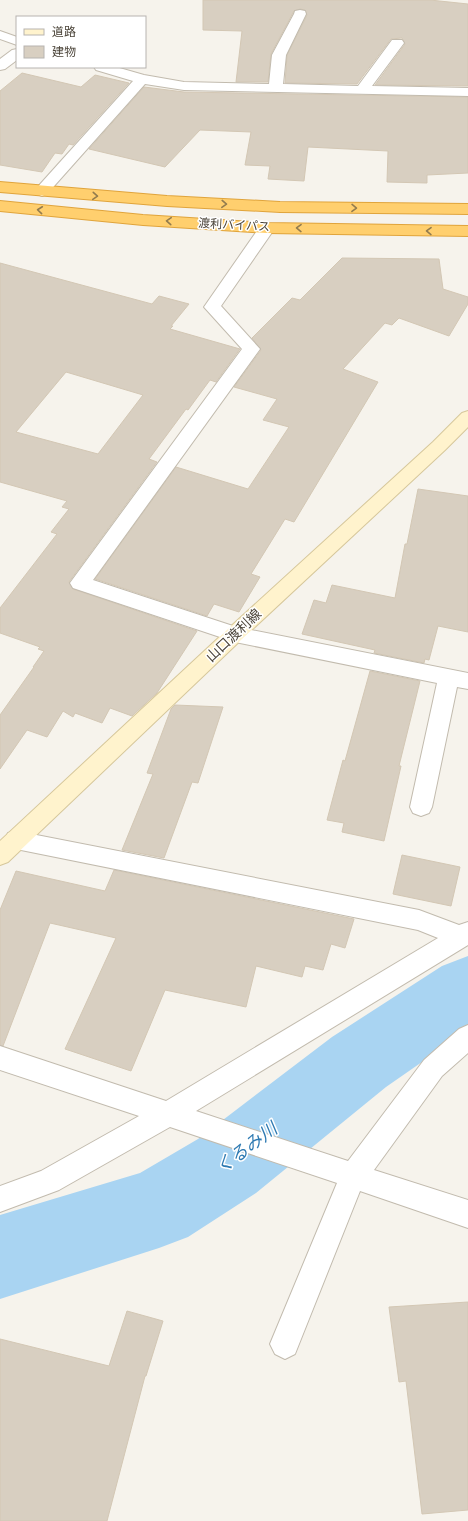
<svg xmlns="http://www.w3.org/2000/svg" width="468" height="1521" font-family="'Alegreya Sans','Noto Sans JP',sans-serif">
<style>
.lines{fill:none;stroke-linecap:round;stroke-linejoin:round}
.river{fill:#a9d4f2;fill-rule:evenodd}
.building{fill:#d8cfc1;stroke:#d3c7b4;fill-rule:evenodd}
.street-casing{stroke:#c2bbae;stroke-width:2}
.secondary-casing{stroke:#d6c79b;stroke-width:2}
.highway-casing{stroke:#e0a43c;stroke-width:2}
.street{fill:#fff;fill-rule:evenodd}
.secondary{fill:#fff3cd;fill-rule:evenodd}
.highway{fill:#ffcf6e;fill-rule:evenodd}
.oneway{stroke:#937c4e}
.labels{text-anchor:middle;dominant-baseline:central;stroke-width:3;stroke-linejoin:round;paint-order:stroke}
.far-street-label{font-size:12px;fill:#4b4439;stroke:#fff}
.street-label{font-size:14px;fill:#4b4439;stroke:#fff}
.near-water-label{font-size:18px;font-style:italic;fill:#2e7ab2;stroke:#fff}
</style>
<rect width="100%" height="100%" fill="#f6f3ec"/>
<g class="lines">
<polygon class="river" points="468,956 468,1030 386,1087 256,1193 188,1237 159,1248 0,1299 0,1215 140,1173 198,1139 332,1037 442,966"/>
</g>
<g class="building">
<polygon points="203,0 430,0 468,4 468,86 375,85 405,44 402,38 391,39 357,84 285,83 287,55 307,15 305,10 300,9 294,11 271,54 268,82 236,82 242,31 203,30"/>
<polygon points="22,73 81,87 95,75 129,83 73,145 69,144 62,154 55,153 42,172 0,165 0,91"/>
<polygon points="144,87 184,92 468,97 468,173 427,175 427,183 387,182 388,151 308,147 304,181 268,179 270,166 245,165 251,132 200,130 165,167 89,149"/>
<polygon points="342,258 439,259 443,289 468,297 468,304 449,336 399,318 392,325 385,323 343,369 378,382 294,522 285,519 251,574 260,577 239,612 214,604 207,616 95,579 176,467 248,489 289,427 263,420 277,399 234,387 261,350 252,338 292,298 300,300"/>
<path d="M 0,263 L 152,304 L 159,296 L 189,304 L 171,326 L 173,326 L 170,329 L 240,349 L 216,382 L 210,380 L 188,410 L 186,409 L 149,459 L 157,462 L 69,582 L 73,589 L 197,631 L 157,693 L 132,716 L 110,708 L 102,723 L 75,713 L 73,717 L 63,711 L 47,737 L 27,730 L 0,769 L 0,715 L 34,667 L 33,667 L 44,651 L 38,649 L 40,647 L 0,633 L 0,608 L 57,534 L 51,532 L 69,509 L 62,507 L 67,501 L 0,482 ZM 66,372 L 143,395 L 98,454 L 16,432 Z"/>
<polygon points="418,489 468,496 468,632 438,626 429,660 425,659 424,663 374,653 375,650 302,634 314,600 326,603 332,585 395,598 405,544 407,544"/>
<polygon points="370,671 420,681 399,766 401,766 384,841 342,832 344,823 327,820 343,760 345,761"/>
<polygon points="175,705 223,707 198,783 192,782 164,858 122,850 153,774 147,773 171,709"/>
<polygon points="402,855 460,867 451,906 393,894"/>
<polygon points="114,870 354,919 345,948 331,944 323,970 305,966 302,977 256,966 246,1007 165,990 131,1071 65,1049 116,938 50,923 3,1046 0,1045 0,910 16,871 105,891"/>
<polygon points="468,1302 468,1510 422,1514 406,1381 399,1382 389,1307"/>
<polygon points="127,1311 163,1321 146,1376 145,1376 107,1521 0,1521 0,1339 109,1366"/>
</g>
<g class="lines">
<defs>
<g id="street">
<polygon points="300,10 305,11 306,14 286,55 283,84 358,86 392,40 402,40 404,43 372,86 468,88 468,96 184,90 145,84 47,194 42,196 37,194 34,191 133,81 96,70 94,67 116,67 144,75 184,82 269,84 272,55 294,14 295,11"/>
<polygon points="0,31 17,37 17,45 0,39"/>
<polygon points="17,49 17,60 5,69 0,70 0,59 12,50"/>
<polygon points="267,223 273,225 275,228 221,306 260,349 93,580 236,627 468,673 468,689 457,687 432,807 429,813 421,816 413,813 410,807 437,683 235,642 73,588 70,583 242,349 204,307 261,225"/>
<polygon points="16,831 419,910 459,925 468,922 468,945 196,1111 348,1161 424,1060 459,1029 468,1025 468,1053 442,1076 374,1170 468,1200 468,1228 360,1191 295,1354 285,1359 275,1354 270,1344 337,1183 170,1127 59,1190 0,1212 0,1186 41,1171 139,1116 0,1070 0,1046 166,1101 438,938 418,930 16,849 8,847 5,840 8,833"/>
</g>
<polygon id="secondary" points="468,411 468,427 445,450 242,639 8,862 0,865 0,841 228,629 433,442 462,413"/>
<g id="highway">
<polygon points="0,182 167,196 280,202 468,204 468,214 280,212 167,206 0,192"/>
<polygon points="0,201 143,215 267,223 468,226 468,236 267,233 143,225 0,211"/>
</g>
</defs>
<use href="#street" class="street-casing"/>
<use href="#secondary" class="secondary-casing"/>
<use href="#highway" class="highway-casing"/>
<use href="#street" class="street"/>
<use href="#secondary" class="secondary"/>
<use href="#highway" class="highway"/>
</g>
<defs><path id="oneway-chevron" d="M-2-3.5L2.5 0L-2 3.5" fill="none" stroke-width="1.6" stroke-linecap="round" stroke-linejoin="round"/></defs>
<g class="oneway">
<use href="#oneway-chevron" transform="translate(95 196) rotate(4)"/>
<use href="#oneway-chevron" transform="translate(224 204) rotate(3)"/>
<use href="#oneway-chevron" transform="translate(354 208) rotate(1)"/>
<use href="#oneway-chevron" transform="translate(40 210) rotate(-174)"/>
<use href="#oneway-chevron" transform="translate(169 221) rotate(-176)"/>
<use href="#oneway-chevron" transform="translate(299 228) rotate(-179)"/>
<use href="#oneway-chevron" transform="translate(429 231) rotate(-179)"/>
</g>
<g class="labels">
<g class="far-street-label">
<text transform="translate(234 225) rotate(3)">渡利バイパス</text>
</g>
<g class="street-label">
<text transform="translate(234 636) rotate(-43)">山口渡利線</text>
</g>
<g class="near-water-label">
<text transform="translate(247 1149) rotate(-37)">くるみ川</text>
</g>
</g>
<rect x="16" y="16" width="130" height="52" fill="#ffffff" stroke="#b7b4b0"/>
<rect x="24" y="29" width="20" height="6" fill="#fff3cd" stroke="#b7b4b0"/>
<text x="52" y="36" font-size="12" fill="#4b4439">道路</text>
<rect x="24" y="46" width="20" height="12" fill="#d8cfc1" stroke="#b7b4b0"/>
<text x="52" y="56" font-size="12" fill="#4b4439">建物</text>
</svg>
